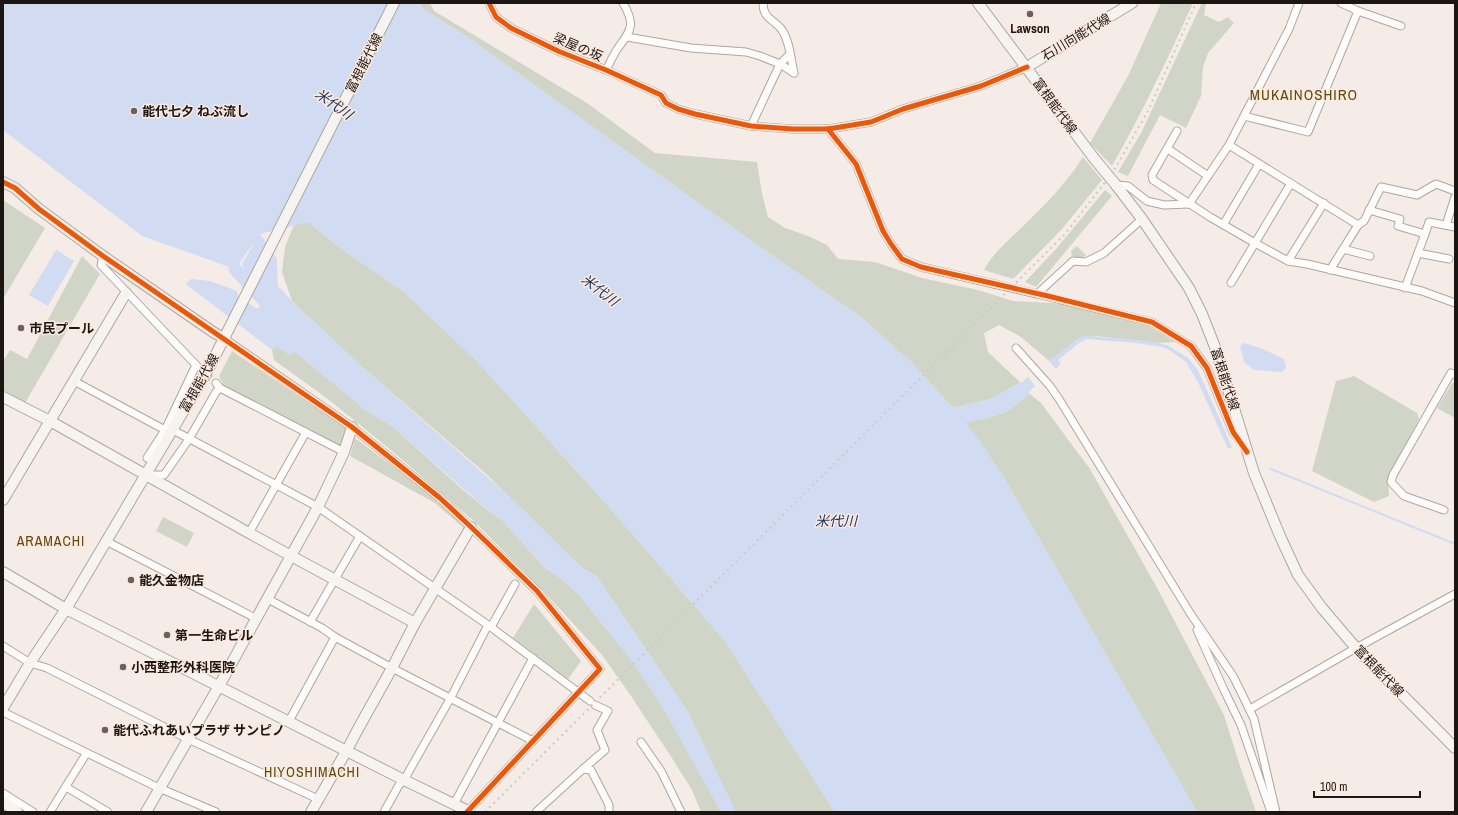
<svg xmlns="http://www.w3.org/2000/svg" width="1458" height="815" font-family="'Archivo Narrow','Noto Sans JP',sans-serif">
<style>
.green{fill:#d0d5c7}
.water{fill:#d1dbf2}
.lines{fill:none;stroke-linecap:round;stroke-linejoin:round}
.stream{stroke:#d1dbf2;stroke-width:2}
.river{stroke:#d1dbf2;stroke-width:13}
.street-tunnel{stroke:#d5ccc7;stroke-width:7;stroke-dasharray:7 3.5;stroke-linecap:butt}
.street-casing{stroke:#ada6a2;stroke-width:9}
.secondary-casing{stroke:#ada6a2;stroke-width:12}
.street{stroke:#fefcfb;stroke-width:7}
.secondary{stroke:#f7f3f1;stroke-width:10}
.rail{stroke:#ccc9c8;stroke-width:2;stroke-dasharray:2 4;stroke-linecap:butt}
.street-bridge-casing{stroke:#ada6a2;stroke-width:9;stroke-linecap:butt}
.secondary-bridge-casing{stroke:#ada6a2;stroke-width:12;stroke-linecap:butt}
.street-bridge{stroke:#fefcfb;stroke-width:7}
.secondary-bridge{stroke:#f7f3f1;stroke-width:10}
.cycleway-casing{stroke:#fceae1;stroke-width:8}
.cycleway{stroke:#e8590c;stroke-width:5}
.poi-dot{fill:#68615d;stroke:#fceae1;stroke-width:1.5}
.labels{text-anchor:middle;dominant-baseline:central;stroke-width:3;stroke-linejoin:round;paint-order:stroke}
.poi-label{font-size:13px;font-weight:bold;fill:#1c1613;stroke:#fceae1;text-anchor:start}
.street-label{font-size:13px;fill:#1c1613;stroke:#fceae1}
.water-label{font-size:14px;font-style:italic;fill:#203762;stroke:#fceae1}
.neighbourhood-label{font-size:14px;letter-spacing:1px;fill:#5e4b0d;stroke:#fceae1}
.quarter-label{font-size:15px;letter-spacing:1px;fill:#5e4b0d;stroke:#fceae1}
</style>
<rect width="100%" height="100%" fill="#f6ece7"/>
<g class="green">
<polygon points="418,3 430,3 434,11 587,103 655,153 757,162 762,194 768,217 785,228 808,236 827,245 838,259 875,262 922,278 978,290 1013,301 1068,304 1149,326 1175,342 1158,343 1096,336 1078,341 1049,361 1021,337 999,325 984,333 988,352 1020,382 1009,389 990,399 953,408 912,363 861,317 750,240 469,38 426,11"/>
<path d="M 1161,3 L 1193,3 C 1168,58 1142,113 1112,166 L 1090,143 L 1128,76 Z"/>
<polygon points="1202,3 1206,3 1204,15 1219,22 1228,17 1234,23 1208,53 1203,67 1201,96 1186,128 1160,115 1128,176 1118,172 1141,133"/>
<path d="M 1083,157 L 1102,180 L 1062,229 L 1013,279 L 984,270 C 992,254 1007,242 1020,229 C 1043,207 1066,184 1083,157 Z"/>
<polygon points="1105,190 1112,196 1036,287 1025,282 1056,249"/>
<polygon points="3,200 45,228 3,299"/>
<polygon points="308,222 335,244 405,293 477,361 609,507 725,641 835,812 735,812 688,712 597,577 581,567 485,473 361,366 292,301 282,272 285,247 294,225"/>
<polygon points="1077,246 1086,255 1081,259 1072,256 1071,251"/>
<polygon points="82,256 100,274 25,403 3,390 3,361 10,350 27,359"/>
<polygon points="277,347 295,352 367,411 392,426 462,489 492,514 501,519 545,568 563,580 579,595 630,658 644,677 671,720 721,812 701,812 692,790 670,755 629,693 602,655 546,594 475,522 392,451 328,399 274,360 272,350"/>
<polygon points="232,351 348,429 341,449 224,386 219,376"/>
<polygon points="1354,376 1417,413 1419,419 1388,479 1389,496 1374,502 1312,471 1336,381"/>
<polygon points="1455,382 1455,418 1437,408 1452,383"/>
<polygon points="1030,394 1041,403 1090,469 1156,586 1224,715 1241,769 1256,812 1197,812 1003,476 965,422 987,418 1006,412"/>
<polygon points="355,438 414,482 467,526 466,530 435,503 350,456"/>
<polygon points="163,517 194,533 187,547 156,531"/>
<polygon points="534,604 581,661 568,679 513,638"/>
</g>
<g class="water">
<polygon points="3,3 418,3 426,11 469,38 750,240 861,317 912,363 953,408 990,399 1009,389 1020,382 1021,383 1028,377 1035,386 1029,392 1030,394 1006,412 987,418 966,423 978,438 1003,476 1197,812 835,812 725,641 609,507 477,361 405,293 335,244 308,222 260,234 277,259 278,286 292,301 361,366 501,489 581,567 597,577 688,712 736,812 721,812 661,705 630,658 579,595 563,580 545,568 501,519 492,514 392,426 367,411 295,352 289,355 277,347 272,350 186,284 191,279 210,281 237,291 238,296 257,309 262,305 264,296 247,275 242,264 255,241 235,269 142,236 3,130"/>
<polygon points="56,250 74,261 48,306 29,295"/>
<polygon points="1086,336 1140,340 1158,343 1167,345 1188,358 1198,370 1232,447 1228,449 1198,382 1186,362 1171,351 1162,347 1136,343 1087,339 1079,343 1058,360 1061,363 1056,369 1049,361 1080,337"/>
<polygon points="1244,343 1263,349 1284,359 1286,368 1282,372 1254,370 1244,362 1240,346"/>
</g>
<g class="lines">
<polyline class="stream" points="1271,469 1455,544"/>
<polyline class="river" points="235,269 275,313"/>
<polyline class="street-tunnel" points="198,367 216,383"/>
<defs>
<g id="street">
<polyline points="489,3 496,17 511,28 558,51 606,70 661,95 666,103 678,109 695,114 751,126 792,129 828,129 871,122 903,109 981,86 1027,67"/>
<path d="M 763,3 C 763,19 774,19 782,30 C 790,42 791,60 794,73"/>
<polyline points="1341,3 1358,11 1401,26"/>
<polyline points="627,37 691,48 746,52 760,56 780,64 794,73"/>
<path d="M 606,70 C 610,63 613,55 618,48 C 631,30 636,25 623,3"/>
<polyline points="1244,116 1308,132 1358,11"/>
<polyline points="751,126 780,64 790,54"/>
<polyline points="828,129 856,164 883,231 891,244 902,259 921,267 994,284"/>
<polyline points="1177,131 1152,175 1153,180 1210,217 1255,243 1288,261 1307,264 1422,291 1455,303"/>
<polyline points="1229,145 1358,225 1364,221 1381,187 1417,195 1436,184 1455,191"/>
<polyline points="1168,149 1208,176"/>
<polyline points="1116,185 1128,186 1147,201 1164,205 1189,204"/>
<polyline points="1189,204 1229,145 1289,29 1299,3"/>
<polyline points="1369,210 1400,219 1398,226 1425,234 1405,288"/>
<polyline points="1223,225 1259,164"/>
<polyline points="1446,225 1455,197"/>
<polyline points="1425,234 1429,222 1455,227"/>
<polyline points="1343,249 1370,256"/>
<polyline points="1418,253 1449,259"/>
<polyline points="103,256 101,265 198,367"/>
<polyline points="1288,261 1324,203"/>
<polyline points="1330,270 1358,225"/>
<polyline points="1231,283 1291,183"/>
<polyline points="1037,294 1152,322 1191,346 1207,368 1233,432 1243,445"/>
<polyline points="1037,294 1073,261 1086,262 1104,253 1142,219"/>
<polyline points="225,339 352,427 440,498 471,527 537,591 600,669 467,812"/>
<polyline points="1016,348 1050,386 1059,399 1190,613 1233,676 1241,692 1254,719 1276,812"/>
<polyline points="74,381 165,430 196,365"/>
<polyline points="216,383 220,388 344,452"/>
<polyline points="173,430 318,507 488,625 590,701"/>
<polyline points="147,458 165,430"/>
<polyline points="149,475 164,475 189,439 216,392 220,388"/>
<polyline points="1444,510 1404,496 1391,482 1393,475 1451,373 1455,375"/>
<polyline points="249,533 306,432"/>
<polyline points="106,541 257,619"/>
<polyline points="268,599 322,628 335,637 392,668 533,741"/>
<polyline points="310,622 360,536"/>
<polyline points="491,627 515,584"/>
<polyline points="1197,630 1224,690 1241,725 1271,812"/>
<polyline points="3,646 30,663 47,668 188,739 318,799"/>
<polyline points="1250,709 1356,648 1455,594"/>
<polyline points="3,712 159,788 216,812"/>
<polyline points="289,721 335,637"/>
<polyline points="641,742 661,771 681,812"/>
<polyline points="583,769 605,750 597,730 608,711 595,705"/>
<polyline points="66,787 108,812"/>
<polyline points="3,793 33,812"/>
<polyline points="454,804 533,658"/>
<polyline points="50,812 86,754"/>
<polyline points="384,812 399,785 404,780 450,699 488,625"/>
<polyline points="536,812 583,769 591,770 609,805 609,812"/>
</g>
<g id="secondary">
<polyline points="978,3 1093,157"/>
<polyline points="1027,67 1132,3"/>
<polyline points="3,182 15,188 39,209 103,256 213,332 225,339"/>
<polyline points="1116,185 1142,219 1189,288 1202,314 1215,347 1254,473 1280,536 1298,575 1322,608 1356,648 1455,748"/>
<polyline points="211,364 394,3"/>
<polyline points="3,397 50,421 249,533 415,623"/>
<polyline points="3,500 126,293"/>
<polyline points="3,572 66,609 404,780 468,811"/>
<polyline points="3,708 30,663 66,609 196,390"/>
<polyline points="3,802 17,812"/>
<polyline points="146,812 219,686 318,507 344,452 352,427"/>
<polyline points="311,812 347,750 358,729 392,668 415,623 471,527"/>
</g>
</defs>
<use href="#street" class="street-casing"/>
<use href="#secondary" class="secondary-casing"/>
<use href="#street" class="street"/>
<use href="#secondary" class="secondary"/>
<polyline class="rail" points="485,812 1065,234 1113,172 1148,111 1196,3"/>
<defs>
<polyline id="street-bridge" points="994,284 1037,294"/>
<g id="secondary-bridge">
<polyline points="1093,157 1116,185"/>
<polyline points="196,390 211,364"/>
</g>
</defs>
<use href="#street-bridge" class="street-bridge-casing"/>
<use href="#secondary-bridge" class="secondary-bridge-casing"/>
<use href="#street-bridge" class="street-bridge"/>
<use href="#secondary-bridge" class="secondary-bridge"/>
<defs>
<g id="cycleway">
<polyline points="489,3 496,17 511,28 558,51 606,70 661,95 666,103 678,109 695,114 751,126 792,129 828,129 871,122 903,109 981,86 1027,67"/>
<polyline points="828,129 856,164 883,231 891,244 902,259 921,267 1048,296 1152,322 1191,346 1207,368 1233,432 1247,452"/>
<polyline points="3,182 15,188 39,209 103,256 352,427 440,498 471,527 537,591 600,669 467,812"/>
</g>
</defs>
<use href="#cycleway" class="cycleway-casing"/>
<use href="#cycleway" class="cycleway"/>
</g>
<g class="poi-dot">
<circle cx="1030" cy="14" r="4"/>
<circle cx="134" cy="111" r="4"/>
<circle cx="21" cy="328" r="4"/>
<circle cx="131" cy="580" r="4"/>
<circle cx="167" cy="635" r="4"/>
<circle cx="123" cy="667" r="4"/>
<circle cx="105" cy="730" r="4"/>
</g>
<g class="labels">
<g class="poi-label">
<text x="1030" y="28" text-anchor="middle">Lawson</text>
<text x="142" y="111">能代七夕 ねぶ流し</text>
<text x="29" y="328">市民プール</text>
<text x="139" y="580">能久金物店</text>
<text x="175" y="635">第一生命ビル</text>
<text x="131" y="667">小西整形外科医院</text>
<text x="113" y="730">能代ふれあいプラザ サンピノ</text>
</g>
<g class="street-label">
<text transform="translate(1076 37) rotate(-31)">石川向能代線</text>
<text transform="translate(578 47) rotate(23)">梁屋の坂</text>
<text transform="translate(364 63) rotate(-63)">富根能代線</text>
<text transform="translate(1055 106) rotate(54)">富根能代線</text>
<text transform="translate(1225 379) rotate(72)">富根能代線</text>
<text transform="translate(199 383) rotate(-60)">富根能代線</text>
<text transform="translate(1379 671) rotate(46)">富根能代線</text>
</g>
<g class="water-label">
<text transform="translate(334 104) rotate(35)">米代川</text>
<text transform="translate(600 290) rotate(38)">米代川</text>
<text x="836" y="521">米代川</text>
</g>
<g class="neighbourhood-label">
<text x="51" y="541">ARAMACHI</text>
<text x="312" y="772">HIYOSHIMACHI</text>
</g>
<g class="quarter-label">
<text x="1304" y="94">MUKAINOSHIRO</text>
</g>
</g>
<rect width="1458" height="815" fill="none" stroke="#1c1613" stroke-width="8"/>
<path d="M1314 791v6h106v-6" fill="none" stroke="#1c1613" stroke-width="2"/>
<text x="1320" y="791" font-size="12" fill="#1c1613" stroke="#fceae1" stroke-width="3" paint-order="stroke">100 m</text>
</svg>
